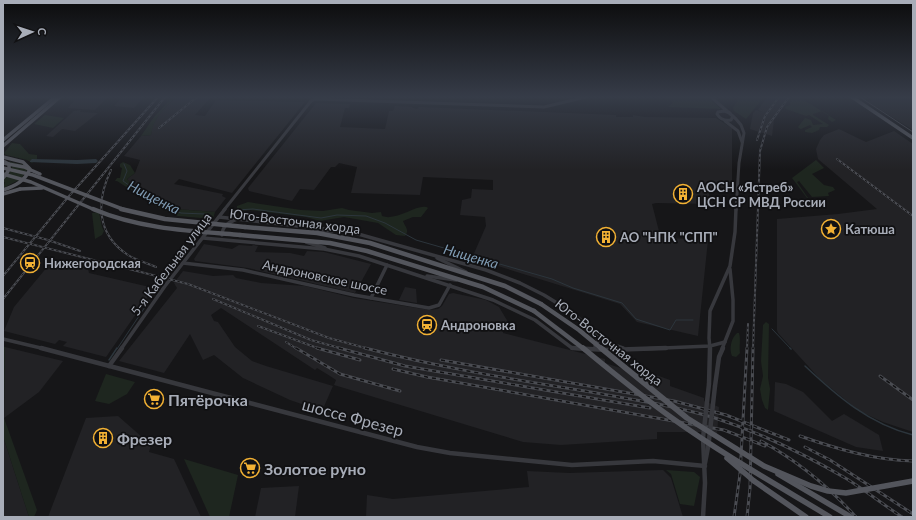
<svg xmlns="http://www.w3.org/2000/svg" width="916" height="520" font-family="Lato,sans-serif">
<style>
.built{fill:#222225}
.green{fill:#1e261f}
.lines{fill:none;stroke-linecap:round;stroke-linejoin:round}
.stream-far1{stroke:#2c353c;stroke-width:1}
.stream{stroke:#2c353c;stroke-width:1.5}
.river{fill:#2c353c;fill-rule:evenodd}
.minor-far2{stroke:#37383d;stroke-width:3}
.minor-far1{stroke:#37383d;stroke-width:3.5}
.minor{stroke:#37383d;stroke-width:4.5}
.major-far2{stroke:#53555c;stroke-width:3.5}
.major-far1{stroke:#53555c;stroke-width:4.5}
.major{stroke:#53555c;stroke-width:5.5}
.tram{stroke:#4a4c52;stroke-width:1}
.rail-far1-casing{stroke:#4a4c52;stroke-width:2}
.rail-casing{stroke:#4a4c52;stroke-width:3}
.rail-far1{stroke:#111113;stroke-width:1;stroke-dasharray:2.5;stroke-linecap:butt}
.rail{stroke:#111113;stroke-width:1.5;stroke-dasharray:4;stroke-linecap:butt}
.minor-bridge{stroke:#37383d;stroke-width:4.5}
.major-bridge-far2{stroke:#53555c;stroke-width:3.5}
.major-bridge-far1{stroke:#53555c;stroke-width:4.5}
.major-bridge{stroke:#53555c;stroke-width:5.5}
.labels{text-anchor:middle;dominant-baseline:central;stroke-width:3.5;stroke-linejoin:round;paint-order:stroke}
.poi-label{font-size:13px;font-weight:bold;fill:#a8adb8;stroke:#111113;text-anchor:start}
.street-label{font-size:13px;fill:#a8adb8;stroke:#111113}
.water-label{font-size:14px;font-style:italic;fill:#7f9bb3;stroke:#111113}
.near-poi-label{font-size:16px;font-weight:bold;fill:#a8adb8;stroke:#111113;text-anchor:start}
.near-street-label{font-size:16px;fill:#a8adb8;stroke:#111113}
</style>
<rect width="100%" height="100%" fill="#161618"/>
<g class="built">
<polygon points="70,97 108,97 95,110 68,108 74,101 67,99"/>
<polygon points="122,97 144,97 134,108 114,106"/>
<polygon points="176,97 211,97 195,115 205,116 216,100 305,102 232,193 179,179 174,184 223,194 222,196 226,198 215,212 176,209 168,202 134,187 127,179 135,173 140,160 124,156 141,136 151,135 152,126 160,113"/>
<polygon points="767,97 791,97 774,120 772,136 750,129 753,113 756,110 762,112 758,110"/>
<polygon points="874,97 913,97 913,130 868,102 872,100"/>
<polygon points="316,103 350,104 349,108 345,108 340,127 385,129 389,111 393,111 395,106 412,107 413,108 417,109 419,107 616,115 616,117 633,117 633,115 645,117 716,118 727,125 732,128 732,191 719,187 711,190 709,194 712,204 656,203 652,204 660,235 670,238 708,240 698,336 637,322 620,304 472,258 486,226 485,217 460,215 462,200 471,198 472,189 493,190 493,180 423,177 420,195 351,193 357,167 339,163 335,167 331,167 314,190 300,189 292,201 249,191 248,188"/>
<polygon points="81,110 80,112 98,113 75,131 62,129 53,137 46,136 74,111"/>
<polygon points="839,129 866,142 894,131 913,144 913,432 883,422 859,411 820,379 778,333 777,330 777,219 838,214 877,209 818,159 816,149 820,140 824,135"/>
<polygon points="204,244 232,249 239,245 252,246 253,245 258,246 255,252 290,253 304,256 307,251 324,252 371,264 355,293 248,268 195,261 194,259"/>
<polygon points="53,260 88,269 89,273 154,288 106,357 63,346 67,342 59,340 55,344 4,331 14,307"/>
<polygon points="183,271 213,276 233,275 236,278 261,283 305,286 354,298 430,310 438,309 442,306 449,294 453,293 486,300 499,307 508,322 505,323 503,333 605,359 605,363 655,379 656,375 670,380 670,386 704,398 704,401 719,407 717,435 702,432 657,432 657,439 561,445 523,442 334,385 336,380 330,376 317,368 315,370 221,308 211,315 214,321 218,322 235,347 252,361 266,366 333,386 322,411 290,400 243,378 214,355 203,360 190,334 164,373 119,361 177,288 174,283"/>
<polygon points="405,287 416,289 417,303 399,300"/>
<polygon points="5,347 63,361 39,392 4,418"/>
<polygon points="775,382 786,384 803,392 832,421 844,414 879,435 883,451 856,447 774,411"/>
<polygon points="118,416 151,445 149,452 174,459 201,517 48,517 86,418"/>
<polygon points="3,436 29,517 3,517"/>
<polygon points="663,470 671,478 683,517 366,517 367,495 393,499 529,487 527,471 569,473"/>
<polygon points="299,486 295,517 255,517 261,488"/>
</g>
<g class="green">
<path d="M 173,97 L 176,97 C 164,108 153,119 151,135 L 141,136 L 154,117 Z"/>
<polygon points="666,97 707,97 721,109 668,107 673,103"/>
<polygon points="740,97 764,97 746,119 734,111 733,108"/>
<polygon points="795,97 810,97 802,99 836,120 832,122 828,119 829,115 822,111 813,114 813,115 829,125 827,127 820,127 819,130 812,133 805,132 805,130 812,127 810,125 801,129 799,128 798,127 805,118 811,120 813,125 823,124 809,115 806,116 786,109 785,107 790,105 790,102"/>
<polygon points="45,115 64,118 53,128 34,124"/>
<polygon points="12,143 20,144 29,154 37,155 37,159 32,163 27,160 6,155 4,153"/>
<polygon points="816,160 824,168 812,174 824,185 833,187 835,190 828,193 829,196 812,197 799,181 797,182 808,198 807,198 792,178"/>
<polygon points="8,161 24,165 27,170 21,179 3,188 5,182 3,182 3,180 12,169 11,163"/>
<polygon points="123,162 130,165 135,173 127,179 134,187 168,202 176,209 215,212 213,219 178,216 159,208 117,181 115,181 117,178 120,178 122,168 120,167 120,164"/>
<path d="M 248,202 L 301,210 L 323,211 L 342,208 L 349,210 L 372,213 L 381,212 L 382,216 C 397,222 419,202 428,208 L 421,217 L 413,217 L 403,221 C 405,227 410,230 405,236 L 396,235 L 378,223 L 344,217 L 320,221 L 306,217 L 250,210 L 237,211 L 237,206 Z"/>
<polygon points="99,212 102,227 104,231 102,235 95,239 92,213"/>
<polygon points="766,322 769,324 768,378 770,389 768,410 765,408 762,400 760,389 763,376 761,361 763,325"/>
<path d="M 737,333 L 739,333 C 741,340 739,346 740,353 L 736,357 L 732,356 C 729,349 731,338 737,333 Z"/>
<polygon points="3,347 5,347 4,418 37,510 34,517 29,517 3,436"/>
<polygon points="106,374 135,382 127,394 109,404 95,401"/>
<polygon points="184,459 238,475 229,517 210,517"/>
<polygon points="666,470 694,472 700,477 694,506 680,504 671,474"/>
</g>
<g class="lines">
<g class="stream-far1">
<polyline points="124,164 127,171 123,181 143,195 159,200 169,208 181,213 204,214"/>
<polyline points="236,210 253,209 321,218 337,215 366,216 385,223 416,240 552,279 573,288 622,303 636,319 670,330 676,320 693,320"/>
<polyline points="152,296 158,288"/>
<polyline points="772,329 791,349"/>
<polyline points="117,349 149,301"/>
</g>
<g class="stream">
<polyline points="790,348 791,349"/>
<polyline points="109,360 117,348"/>
<path d="M 805,366 C 837,396 869,424 913,435"/>
</g>
<polygon class="river" points="32,159 77,160 96,159 98,161 96,163 77,164 30,162 30,161"/>
<g class="minor-far2">
<polyline points="711,97 736,119 741,125 744,133 739,163 736,210"/>
<polyline points="311,101 315,99 544,107 586,97"/>
<path d="M 730,113 L 724,111 L 718,112 L 717,114 C 720,119 725,121 731,120 L 733,116"/>
<polyline points="725,121 738,131 742,142"/>
<polyline points="224,210 311,101"/>
</g>
<g class="minor-far1">
<polyline points="219,217 351,232 486,270 520,283 544,295 570,311 608,343 623,348"/>
<polyline points="314,231 334,231"/>
<path d="M 222,235 C 222,226 229,222 237,219"/>
<polyline points="203,238 324,249 359,256 493,300 535,320 572,348 585,349"/>
<polyline points="306,242 325,248"/>
<polyline points="437,258 466,272"/>
<polyline points="183,263 243,270 354,295 429,308 439,305 450,285"/>
<polyline points="427,276 456,280"/>
<polyline points="371,298 387,265"/>
<polyline points="3,339 45,349"/>
<polyline points="595,346 598,341 596,334"/>
<polyline points="121,349 165,286 225,209"/>
<polyline points="640,349 710,346 725,342"/>
<polyline points="710,349 709,338 710,311 730,266 735,232 736,209"/>
<polyline points="722,349 733,321 733,300 730,269"/>
</g>
<g class="minor">
<polyline points="41,348 417,447 450,453 572,465 653,461 705,466"/>
<polyline points="572,348 607,350 666,348"/>
<polyline points="109,366 122,348"/>
<polyline points="709,384 710,348"/>
<polyline points="715,386 719,357 723,348"/>
<polyline points="703,438 705,483 703,517"/>
<polyline points="705,463 709,442"/>
</g>
<g class="major-far2">
<polyline points="852,97 913,138"/>
<polyline points="3,140 55,97"/>
<polyline points="3,146 60,97"/>
<path d="M 3,157 L 23,162 L 30,169 C 25,181 15,186 3,190"/>
<path d="M 3,161 L 9,164 C 10,170 7,174 3,178"/>
<polyline points="3,194 20,189"/>
</g>
<g class="major-far1">
<polyline points="245,227 317,233 370,243 505,286 541,304"/>
<polyline points="240,235 330,243 367,251 483,287 534,311"/>
</g>
<g class="major">
<polyline points="778,474 851,517"/>
<polyline points="754,481 806,517"/>
</g>
<polyline class="tram" points="860,97 913,132"/>
<defs>
<g id="rail-far1">
<polyline points="159,128 197,97"/>
<polyline points="757,140 765,116 779,97"/>
<polyline points="837,159 913,216"/>
<path d="M 111,170 C 96,201 96,234 128,255 C 136,260 147,263 156,267"/>
<polyline points="3,228 48,240 80,251"/>
<polyline points="3,237 188,284 329,338 369,349"/>
<polyline points="3,276 69,196 158,97"/>
<polyline points="3,299 165,97"/>
<polyline points="213,299 311,340 343,349"/>
<polyline points="258,326 320,349"/>
<polyline points="286,342 297,349"/>
<polyline points="747,349 748,324"/>
<polyline points="753,349 760,151 767,127 789,97"/>
</g>
<g id="rail">
<polyline points="296,348 340,374 400,391"/>
<polyline points="317,348 360,360"/>
<polyline points="339,348 405,366 650,408"/>
<path d="M 365,348 C 437,367 511,379 585,391 C 628,399 673,405 715,418 C 761,433 806,455 847,479 C 866,491 884,505 902,517"/>
<polyline points="441,360 674,401 726,415 789,440"/>
<polyline points="393,369 427,377 724,430 765,446"/>
<polyline points="880,376 913,400"/>
<path d="M 800,436 C 837,449 874,460 913,461"/>
<path d="M 761,441 C 798,461 828,486 856,517"/>
<polyline points="805,447 830,460 913,514"/>
<polyline points="734,517 740,474 747,348"/>
<polyline points="747,517 750,488 753,348"/>
</g>
</defs>
<use href="#rail-far1" class="rail-far1-casing"/>
<use href="#rail" class="rail-casing"/>
<use href="#rail-far1" class="rail-far1"/>
<use href="#rail" class="rail"/>
<g class="minor-bridge">
<polyline points="703,438 709,384"/>
<polyline points="709,440 715,386"/>
</g>
<g class="major-bridge-far2">
<polyline points="3,163 24,167 40,174"/>
<polyline points="3,168 33,175 125,210"/>
<polyline points="3,174 31,182 95,210"/>
<polyline points="20,189 42,188"/>
</g>
<g class="major-bridge-far1">
<path d="M 93,209 C 140,229 190,231 240,235"/>
<polyline points="121,209 165,219 245,227"/>
<polyline points="541,304 579,330 602,349"/>
<polyline points="534,311 584,349"/>
</g>
<g class="major-bridge">
<path d="M 583,348 C 612,372 641,396 672,418 C 722,454 777,485 830,517"/>
<polyline points="601,348 687,418 764,466 811,486 828,491 846,493 913,481"/>
<polyline points="727,458 754,481"/>
</g>
</g>
<linearGradient id="sky" x2="0" y2="1"><stop stop-color="#0c0c0d"/><stop offset="0.57" stop-color="#363c48"/><stop offset="1" stop-color="#363c48" stop-opacity="0"/></linearGradient>
<rect width="916" height="170" fill="url(#sky)"/>
<defs>
<symbol id="building-ring" viewBox="-11 -11 22 22"><circle r="9.5" fill="#111113" stroke="#f2b134" stroke-width="1.5"/><path d="M-4-6H4V6H1V3H-1V6H-4ZM-2.5-4.3h1.7v1.8h-1.7ZM.8-4.3h1.7v1.8H.8ZM-2.5-1h1.7V.8h-1.7ZM.8-1h1.7V.8H.8Z" fill="#f2b134"/></symbol>
<symbol id="sight-ring" viewBox="-11 -11 22 22"><circle r="9.5" fill="#111113" stroke="#f2b134" stroke-width="1.5"/><path d="M0-6L1.8-2.2L6-1.7L2.9 1.2L3.7 5.4L0 3.3L-3.7 5.4L-2.9 1.2L-6-1.7L-1.8-2.2Z" fill="#f2b134"/></symbol>
<symbol id="station-ring" viewBox="-11 -11 22 22"><circle r="9.5" fill="#111113" stroke="#f2b134" stroke-width="1.5"/><path d="M-3-6H3Q5-6 5-4V2Q5 4 3 4L4.5 6H3L1.5 4h-3L-3 6H-4.5L-3 4Q-5 4-5 2V-4Q-5-6-3-6ZM-3.5-4v3h7v-3ZM-3.5 1v1.5H-2V1ZM2 1v1.5H3.5V1Z" fill="#f2b134"/></symbol>
<symbol id="supermarket-ring" viewBox="-11 -11 22 22"><circle r="9.5" fill="#111113" stroke="#f2b134" stroke-width="1.5"/><path d="M-6-5.5h2.5l.6 2H6L4.5 2H-2.5L-4.4-4H-6ZM-1.5 3.2a1.3 1.3 0 1 0 .1 0ZM3 3.2a1.3 1.3 0 1 0 .1 0Z" fill="#f2b134"/></symbol>
</defs>
<g fill-rule="evenodd">
<use href="#building-ring" x="672" y="183" width="22" height="22"/>
<use href="#sight-ring" x="820" y="218" width="22" height="22"/>
<use href="#building-ring" x="595" y="226" width="22" height="22"/>
<use href="#station-ring" x="19" y="252" width="22" height="22"/>
<use href="#station-ring" x="416" y="314" width="22" height="22"/>
<use href="#supermarket-ring" x="143" y="388" width="22" height="22"/>
<use href="#building-ring" x="92" y="427" width="22" height="22"/>
<use href="#supermarket-ring" x="239" y="457" width="22" height="22"/>
</g>
<g class="labels">
<g class="poi-label">
<text x="697" y="187">АОСН «Ястреб»<tspan x="697" dy="15">ЦСН СР МВД России</tspan></text>
<text x="845" y="229">Катюша</text>
<text x="620" y="237">АО "НПК "СПП"</text>
<text x="44" y="263">Нижегородская</text>
<text x="441" y="325">Андроновка</text>
</g>
<g class="street-label">
<text transform="translate(295 221) rotate(7)">Юго-Восточная хорда</text>
<text transform="translate(171 264) rotate(-53)">5-я Кабельная улица</text>
<text transform="translate(325 277) rotate(12)">Андроновское шоссе</text>
<text transform="translate(609 342) rotate(38)">Юго-Восточная хорда</text>
</g>
<g class="water-label">
<text transform="translate(154 197) rotate(27)">Нищенка</text>
<text transform="translate(471 256) rotate(16)">Нищенка</text>
</g>
<g class="near-poi-label">
<text x="168" y="399">Пятёрочка</text>
<text x="117" y="438">Фрезер</text>
<text x="264" y="468">Золотое руно</text>
</g>
<g class="near-street-label">
<text transform="translate(353 417) rotate(15)">шоссе Фрезер</text>
</g>
</g>
<rect width="916" height="520" fill="none" stroke="#a8adb8" stroke-width="8"/>
<g transform="translate(32 32) rotate(87)" stroke="#111113" stroke-width="3" paint-order="stroke">
<path d="M0-3L7 15L0 10L-7 15Z" fill="#a8adb8"/>
<text y="-6" font-size="11" font-weight="bold" text-anchor="middle" fill="#a8adb8">С</text>
</g>
</svg>
